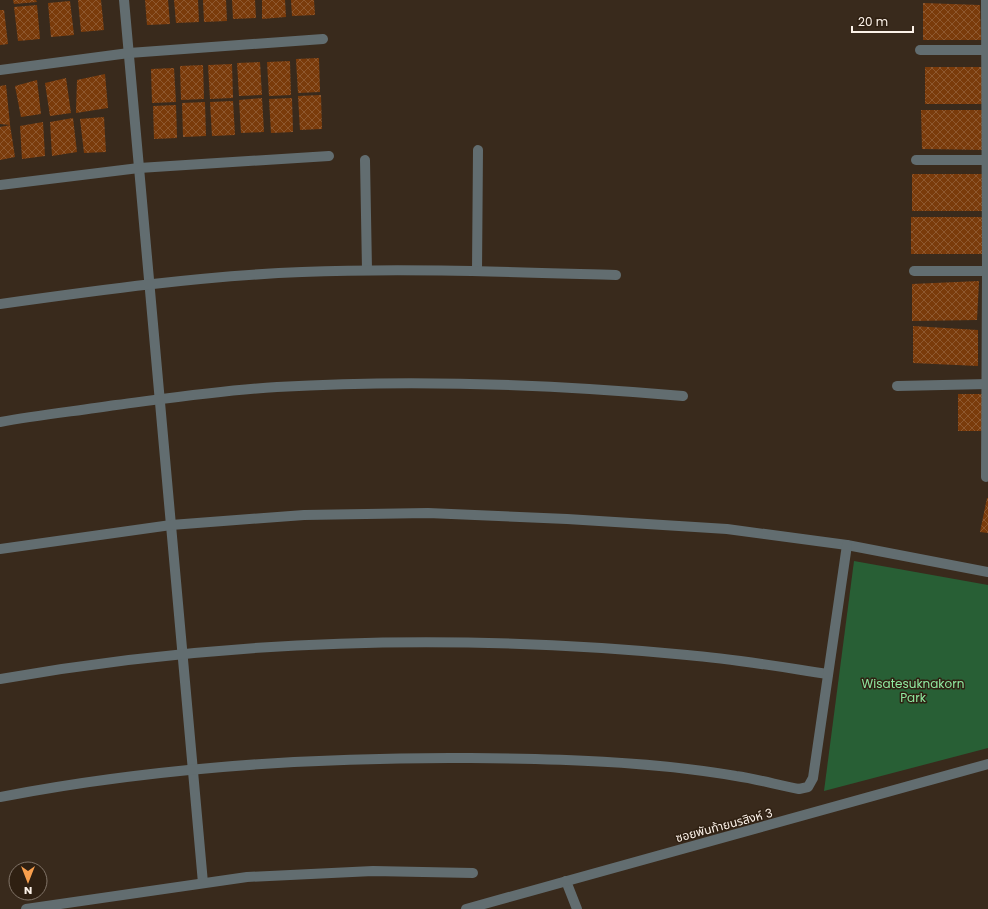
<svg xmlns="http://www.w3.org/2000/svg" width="988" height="909" font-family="Poppins,'Noto Sans Thai',sans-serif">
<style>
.park{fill:#285f35}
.building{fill:url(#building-cross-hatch)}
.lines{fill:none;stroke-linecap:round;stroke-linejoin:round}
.minor{stroke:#626d70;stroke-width:10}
.labels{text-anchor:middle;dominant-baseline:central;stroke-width:3;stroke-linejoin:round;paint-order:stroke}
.park-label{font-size:12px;fill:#8fe9a0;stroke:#2f2012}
.street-label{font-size:12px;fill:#fcf2e9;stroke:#2f2012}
</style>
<defs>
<pattern id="building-cross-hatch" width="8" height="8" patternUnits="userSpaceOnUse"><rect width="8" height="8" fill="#7a3b0b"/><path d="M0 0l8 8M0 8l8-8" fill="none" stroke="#8e582f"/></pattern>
</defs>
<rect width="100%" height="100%" fill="#392a1c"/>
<polygon class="park" points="854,561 988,585 988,748 824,791"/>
<g class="building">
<polygon points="13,0 36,0 37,2 14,4"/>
<polygon points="78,0 101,0 104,30 81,32"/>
<polygon points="145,0 168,0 170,24 147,25"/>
<polygon points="174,0 198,0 199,22 176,23"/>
<polygon points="203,0 226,0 227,21 204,22"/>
<polygon points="232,0 255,0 256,18 233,19"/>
<polygon points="262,0 285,0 286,17 262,19"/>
<polygon points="291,0 314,0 315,15 292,16"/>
<polygon points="70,1 74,35 51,37 48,3"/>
<polygon points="923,3 980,5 981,40 923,40"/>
<polygon points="37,5 40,39 18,41 14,7"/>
<polygon points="0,10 4,10 8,44 0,45"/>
<polygon points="319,58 320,92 298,93 296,59"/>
<polygon points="290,61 291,95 269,96 267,62"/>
<polygon points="260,62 262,95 239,96 237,63"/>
<polygon points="232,64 233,98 210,99 208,65"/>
<polygon points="203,65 204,99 181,100 180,66"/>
<rect x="925" y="67" width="59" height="37"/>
<polygon points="174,68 176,102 152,103 151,69"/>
<polygon points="105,74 108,108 76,113 77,80"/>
<polygon points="66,78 71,113 50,116 45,83"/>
<polygon points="37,80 41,114 21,117 15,86"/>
<polygon points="6,85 10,125 0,124 0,86"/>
<polygon points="321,95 322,129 300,130 298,96"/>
<polygon points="262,98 264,132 241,133 239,100"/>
<polygon points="292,98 293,132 271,133 269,99"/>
<polygon points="233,101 235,135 212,136 210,102"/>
<polygon points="205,102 206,136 183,137 182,103"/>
<polygon points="176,105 177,138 154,139 153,106"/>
<polygon points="921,110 983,110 983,150 922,149"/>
<polygon points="104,117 106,152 84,153 80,119"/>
<polygon points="73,118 77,152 52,156 50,122"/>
<polygon points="43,122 45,156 22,159 20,126"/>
<polygon points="10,125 15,157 0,160 0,127"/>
<rect x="912" y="174" width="76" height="37"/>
<rect x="911" y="217" width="77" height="37"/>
<polygon points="979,281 977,320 912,321 912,284"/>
<polygon points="913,326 978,330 978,366 913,363"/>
<rect x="958" y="394" width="24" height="37"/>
<polygon points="987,498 988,498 988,533 980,532"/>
</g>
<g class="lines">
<g class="minor">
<polyline points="124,0 203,883"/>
<polyline points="986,0 987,271 986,477"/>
<polyline points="920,50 988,50"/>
<polyline points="0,70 129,53 323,39"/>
<polyline points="365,160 367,270"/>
<polyline points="916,160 988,160"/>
<polyline points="0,185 139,168 329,156"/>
<polyline points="477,271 478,150"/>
<polyline points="914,271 988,271"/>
<path d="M 0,304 C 100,290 201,276 302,272 C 407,268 511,272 616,275"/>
<polyline points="897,386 988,384"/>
<path d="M 0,422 C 38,415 77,411 116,405 C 170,398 223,390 277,387 C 412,379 548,384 683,396"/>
<polyline points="0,549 171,525 304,515 428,513 567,519 727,529 847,545 988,572"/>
<path d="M 0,679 C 226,639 459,633 687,655 C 735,659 781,667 828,674"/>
<path d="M 0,797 C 155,767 312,757 470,758 C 558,759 649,761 736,776 C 757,779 778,785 799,789 L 808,787 L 813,778 L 847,545"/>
<polyline points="566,881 577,909"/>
<polyline points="26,909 247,877 373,871 473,873"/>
<polyline points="466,909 988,764"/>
</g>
</g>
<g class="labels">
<g class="park-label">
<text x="913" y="683">Wisatesuknakorn<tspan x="913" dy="14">Park</tspan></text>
</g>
<g class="street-label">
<text transform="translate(724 825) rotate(-15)">ซอยพันท้ายนรสิงห์ 3</text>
</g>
</g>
<g transform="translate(28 881) rotate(180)"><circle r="19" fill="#2f2012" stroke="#817468"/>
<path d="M0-3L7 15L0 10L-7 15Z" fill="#f99f4d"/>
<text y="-6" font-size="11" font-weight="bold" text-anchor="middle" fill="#fcf2e9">N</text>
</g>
<path d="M852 26v6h61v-6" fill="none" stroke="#fcf2e9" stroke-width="2"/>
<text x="858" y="26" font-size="12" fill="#fcf2e9" stroke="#2f2012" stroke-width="3" paint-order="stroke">20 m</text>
</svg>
